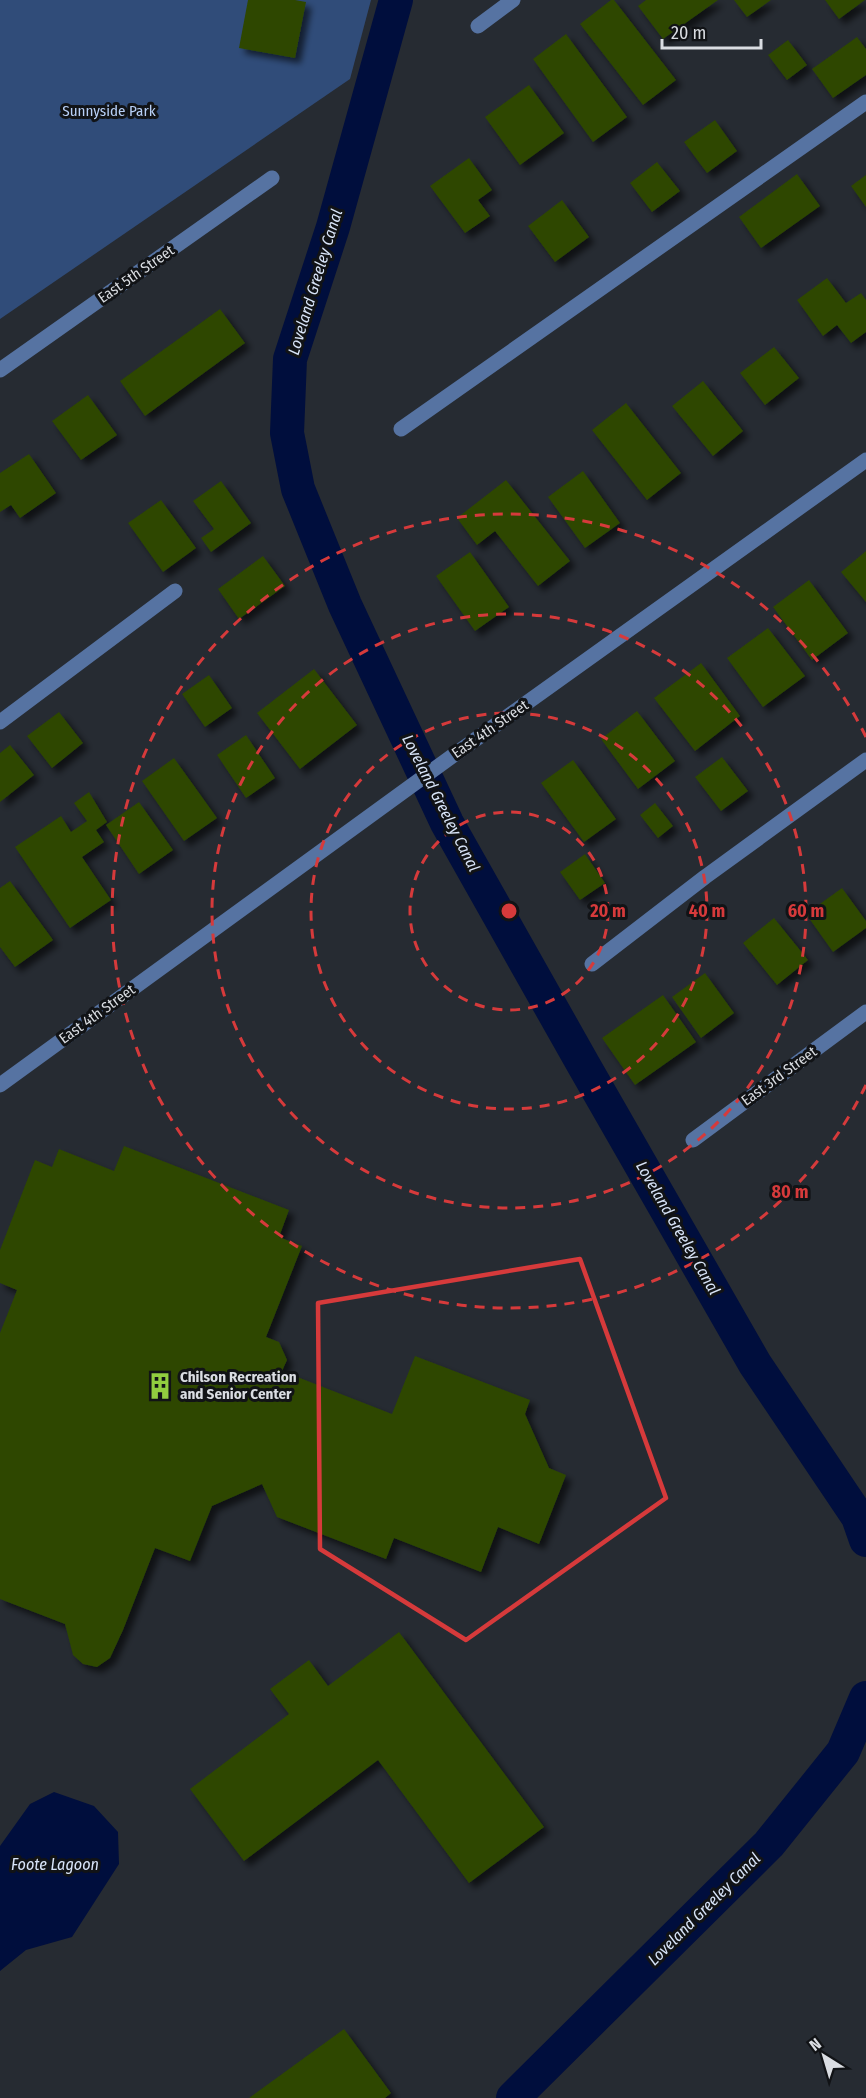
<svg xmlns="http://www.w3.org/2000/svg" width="866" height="2098" font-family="'Fira Sans Condensed',sans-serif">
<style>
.green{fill:#304c79}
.water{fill:#000e3d}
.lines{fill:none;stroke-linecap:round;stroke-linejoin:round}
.canal{stroke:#000e3d;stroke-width:34}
.building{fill:#2d4702;filter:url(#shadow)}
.minor{stroke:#5673a2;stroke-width:15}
.marked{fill:none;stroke:#d63a3b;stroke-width:4.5;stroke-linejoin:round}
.ring{fill:none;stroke:#d63a3b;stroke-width:3;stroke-dasharray:10 8}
.labels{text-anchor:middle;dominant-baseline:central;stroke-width:6;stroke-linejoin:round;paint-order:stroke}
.park-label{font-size:15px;fill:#b8d0f7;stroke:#111316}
.street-label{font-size:15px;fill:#dadde2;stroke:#111316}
.poi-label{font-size:15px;font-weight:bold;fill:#dadde2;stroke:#111316;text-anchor:start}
.water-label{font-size:16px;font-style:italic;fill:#d9e5f9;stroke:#111316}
.centre{fill:#d63a3b;stroke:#111316;stroke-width:3}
.ring-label{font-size:18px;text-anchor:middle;font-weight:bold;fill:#d63a3b;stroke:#111316;stroke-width:6;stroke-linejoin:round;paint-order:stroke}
</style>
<defs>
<filter id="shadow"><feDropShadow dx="5.5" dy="5.5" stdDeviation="3" flood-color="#0009"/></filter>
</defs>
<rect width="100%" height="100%" fill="#262b32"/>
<polygon class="green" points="0,0 371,0 350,79 0,319"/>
<polygon class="water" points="54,1792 94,1806 118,1832 119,1864 72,1937 26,1950 0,1971 0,1846 30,1804"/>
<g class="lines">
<g class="canal">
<polyline points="396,0 333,227 290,359 287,433 298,489 345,605 447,823 583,1064 755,1364 858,1517 866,1540"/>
<polyline points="513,2098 769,1844 843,1752 866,1698"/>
</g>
</g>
<g class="building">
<polygon points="248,0 295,0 306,2 295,58 239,48"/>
<polygon points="611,0 614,0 676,80 643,105 580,24"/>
<polygon points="646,0 718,0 663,39 638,6"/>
<polygon points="734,0 771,0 747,17"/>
<polygon points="825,0 865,0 839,19"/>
<polygon points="566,34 627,117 593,142 533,59"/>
<polygon points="857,37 866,49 866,75 833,98 812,69"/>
<polygon points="788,40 807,65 787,80 768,55"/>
<polygon points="529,85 564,133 520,165 485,117"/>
<polygon points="715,120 737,151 707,173 684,142"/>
<polygon points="469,158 492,190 478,200 490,216 465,233 430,186"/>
<polygon points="657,162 680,191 652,212 630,183"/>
<polygon points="797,174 820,206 761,248 739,217"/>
<polygon points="866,175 866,207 851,186"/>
<polygon points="562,200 589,237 555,262 528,226"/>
<polygon points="827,278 846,303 861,293 866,300 866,332 851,343 837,325 823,336 797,300"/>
<polygon points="220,309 245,343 145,416 120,381"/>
<polygon points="774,347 799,378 765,405 740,373"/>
<polygon points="703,381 743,431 713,456 672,406"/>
<polygon points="88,395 117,435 81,460 52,421"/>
<polygon points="626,403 681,473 647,500 592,430"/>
<polygon points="29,454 56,493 20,518 11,505 0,512 0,473"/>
<polygon points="583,471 620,523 585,548 548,497"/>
<polygon points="506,480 570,561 538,586 495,531 477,545 457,518"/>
<polygon points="221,481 251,523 211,552 201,538 214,529 193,501"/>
<polygon points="161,500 196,548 163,572 128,523"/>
<polygon points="866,551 866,602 841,572"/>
<polygon points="470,552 509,607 475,631 436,576"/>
<polygon points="263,556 285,586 239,619 218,589"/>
<polygon points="809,580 848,633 812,660 773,607"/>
<polygon points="768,628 805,676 763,707 727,658"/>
<polygon points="701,663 740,716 695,751 654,698"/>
<polygon points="314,669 357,725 300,769 257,713"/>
<polygon points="209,675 232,708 205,727 182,694"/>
<polygon points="637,711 675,761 638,789 601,739"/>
<polygon points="59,712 83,743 52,768 27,736"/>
<polygon points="246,735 275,778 246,798 217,755"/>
<polygon points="10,745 34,775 0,802 0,753"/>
<polygon points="722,757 748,791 721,811 695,777"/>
<polygon points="174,758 217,818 184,841 142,781"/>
<polygon points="573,760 616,819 584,842 541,783"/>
<polygon points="89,792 107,822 96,830 104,842 82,857 111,900 70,928 15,847 61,816 71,832 87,821 74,803"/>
<polygon points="139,802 173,850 139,874 106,825"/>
<polygon points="655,803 673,826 658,838 640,815"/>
<polygon points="585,854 605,883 580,900 560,872"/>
<polygon points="10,881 53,940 15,967 0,947 0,888"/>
<polygon points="842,888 866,921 866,928 833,952 806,914"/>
<polygon points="774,918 808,960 777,985 743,943"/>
<polygon points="705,973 734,1013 701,1038 672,997"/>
<polygon points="663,995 696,1042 635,1085 602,1038"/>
<polygon points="124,1146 289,1210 279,1237 302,1246 266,1337 279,1342 287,1360 282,1371 392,1414 415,1356 530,1400 525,1414 549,1468 566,1475 539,1544 498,1527 481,1572 394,1538 386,1559 277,1517 262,1484 212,1506 190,1561 155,1548 123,1630 110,1658 97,1667 83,1664 73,1655 65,1624 0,1599 0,1333 17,1290 0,1283 0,1250 35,1160 52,1167 59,1149 114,1171"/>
<polygon points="399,1632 544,1827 469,1883 378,1760 244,1861 190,1789 289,1714 270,1689 309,1660 328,1686"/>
<polygon points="344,2029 391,2093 385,2098 249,2098"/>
</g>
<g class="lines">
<g class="minor">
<polyline points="478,26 513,0"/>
<polyline points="0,370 272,178"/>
<polyline points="401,429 866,102"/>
<polyline points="0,722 175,591"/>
<polyline points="592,964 705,877 866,760"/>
<polyline points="0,1085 451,757 866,460"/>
<polyline points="693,1140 866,1012"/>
</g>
</g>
<path class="marked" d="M 580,1259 L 666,1498 L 466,1640 L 320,1549 L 318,1303 Z"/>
<g class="ring">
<circle cx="509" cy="911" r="99"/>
<circle cx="509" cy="911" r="198"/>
<circle cx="509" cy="911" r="297"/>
<path d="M866 1085A397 397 0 1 1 866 737"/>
</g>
<defs>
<symbol id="building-bare" viewBox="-9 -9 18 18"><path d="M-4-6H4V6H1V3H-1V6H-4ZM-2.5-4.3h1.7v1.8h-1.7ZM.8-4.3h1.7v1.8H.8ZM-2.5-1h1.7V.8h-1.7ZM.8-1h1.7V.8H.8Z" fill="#91cd3f" stroke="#111316" stroke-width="2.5" paint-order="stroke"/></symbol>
</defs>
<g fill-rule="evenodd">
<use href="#building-bare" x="141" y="1367" width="38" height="38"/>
</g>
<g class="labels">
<g class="park-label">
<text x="109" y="111">Sunnyside Park</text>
</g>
<g class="street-label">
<text transform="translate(136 274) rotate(-35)">East 5th Street</text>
<text transform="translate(490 729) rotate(-35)">East 4th Street</text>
<text transform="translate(97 1014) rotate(-36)">East 4th Street</text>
<text transform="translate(779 1076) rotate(-36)">East 3rd Street</text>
</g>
<g class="poi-label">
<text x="180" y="1377">Chilson Recreation<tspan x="180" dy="17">and Senior Center</tspan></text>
</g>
<g class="water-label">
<text transform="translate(315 282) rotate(-73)">Loveland Greeley Canal</text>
<text transform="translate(441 803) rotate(63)">Loveland Greeley Canal</text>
<text transform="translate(678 1228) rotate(60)">Loveland Greeley Canal</text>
<text x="55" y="1864">Foote Lagoon</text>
<text transform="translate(704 1909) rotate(-45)">Loveland Greeley Canal</text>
</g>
</g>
<circle cx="509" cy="911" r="9" class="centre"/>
<g class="ring-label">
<text x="608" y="917">20 m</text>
<text x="707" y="917">40 m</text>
<text x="806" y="917">60 m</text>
<text x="790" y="1198">80 m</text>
</g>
<g transform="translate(824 2056) rotate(323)" stroke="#111316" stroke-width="4.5" paint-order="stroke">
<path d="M0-4.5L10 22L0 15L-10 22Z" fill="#dadde2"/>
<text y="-9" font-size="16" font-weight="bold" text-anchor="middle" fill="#dadde2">N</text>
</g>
<path d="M662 39v9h99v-9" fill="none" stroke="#dadde2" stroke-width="3"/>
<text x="671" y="39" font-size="18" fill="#dadde2" stroke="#111316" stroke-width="4.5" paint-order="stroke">20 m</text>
</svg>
